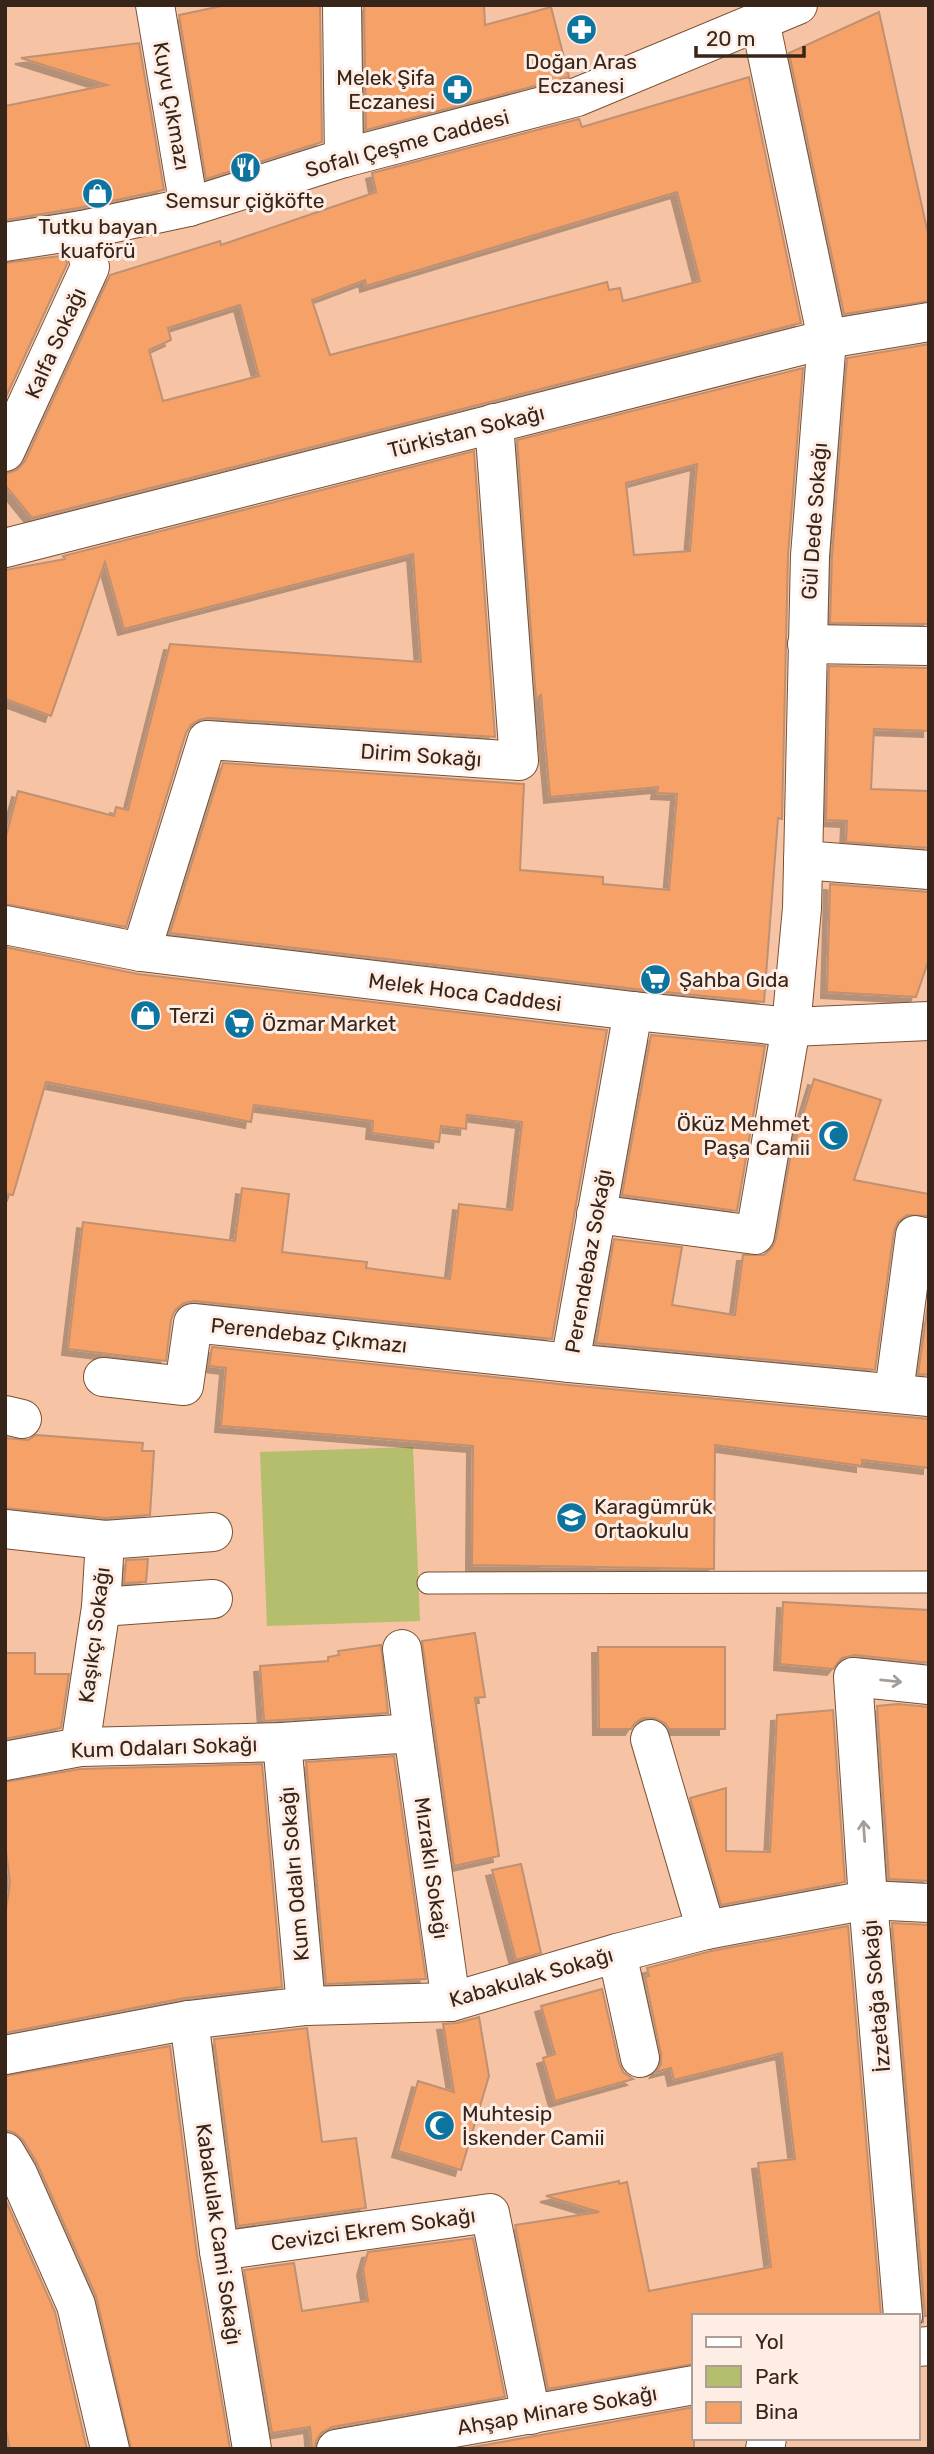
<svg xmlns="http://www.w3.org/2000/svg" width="934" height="2454" font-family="Rubik,sans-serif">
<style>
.green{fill:#b4be6c}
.building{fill:#f5a167;stroke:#bf9071;stroke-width:2;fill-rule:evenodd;filter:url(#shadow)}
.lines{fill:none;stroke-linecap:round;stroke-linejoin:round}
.lane-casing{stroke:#7a5033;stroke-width:23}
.street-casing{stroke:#7a5033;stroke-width:40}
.lane{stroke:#fff;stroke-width:21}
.street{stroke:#fff;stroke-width:38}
.oneway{stroke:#a59d98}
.labels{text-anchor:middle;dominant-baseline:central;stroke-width:6;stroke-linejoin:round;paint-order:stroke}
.poi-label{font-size:21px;fill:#382519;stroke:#fdede4;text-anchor:start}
.street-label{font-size:21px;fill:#382519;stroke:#fdede4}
</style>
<defs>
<filter id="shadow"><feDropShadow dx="-6" dy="6" stdDeviation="0" flood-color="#0004"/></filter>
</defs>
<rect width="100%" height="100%" fill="#f6c4a4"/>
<polygon class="green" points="413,1447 420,1621 267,1626 260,1452"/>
<g class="building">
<polygon points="226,5 320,5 322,142 206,179 179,15"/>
<polygon points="364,5 484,5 485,25 551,7 569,77 366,130"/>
<polygon points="879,12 929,238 929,301 844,314 789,53"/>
<polygon points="139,43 164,190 78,208 5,220 5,106 107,85 21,58"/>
<path d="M 749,77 L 801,323 L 32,518 L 5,485 L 5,474 L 17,470 L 25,461 L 110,275 L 220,241 L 221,245 L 376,192 L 372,173 L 579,119 L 582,127 ZM 677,192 L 700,281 L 623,301 L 620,288 L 609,290 L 607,282 L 330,355 L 312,300 L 365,280 L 366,286 ZM 240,305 L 259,376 L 163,401 L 149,350 L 171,340 L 168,328 Z"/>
<polygon points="60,256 66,259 67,264 5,399 5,263"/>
<polygon points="929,344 929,624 830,623 832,557 847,358"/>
<path d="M 803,368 L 788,555 L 782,819 L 778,818 L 764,1002 L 635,989 L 170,933 L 223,763 L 524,784 L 520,870 L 603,877 L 603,884 L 669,890 L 677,794 L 657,793 L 658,787 L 550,797 L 541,695 L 536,699 L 517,440 ZM 697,464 L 690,551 L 634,555 L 626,483 Z"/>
<polygon points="474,451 495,737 208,718 199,720 191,725 186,733 126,927 5,904 5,840 18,791 114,816 116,807 128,810 170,644 421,662 413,554 124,629 105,562 51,716 5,699 5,570 65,559 63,556"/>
<polygon points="829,666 929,668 929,731 874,729 871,789 929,791 929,848 846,842 847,821 826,820"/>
<polygon points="830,884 929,892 929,959 916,997 827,992"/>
<polygon points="5,947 138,974 607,1030 552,1339 195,1301 184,1303 175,1310 171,1320 166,1361 68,1349 83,1222 235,1241 242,1188 289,1194 282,1252 367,1262 366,1268 450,1279 459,1204 512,1210 522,1122 467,1115 466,1129 441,1126 439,1142 372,1133 373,1121 254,1105 251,1122 46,1082 13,1195 5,1194"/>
<polygon points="651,1035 765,1046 737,1211 622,1195"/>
<polygon points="814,1079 881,1100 854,1180 929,1194 929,1216 907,1215 898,1222 894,1231 875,1370 596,1343 614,1239 682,1247 672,1305 735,1315 743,1255 764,1255 772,1248 776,1239 791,1153"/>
<polygon points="929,1297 929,1375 918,1374"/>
<polygon points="212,1347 568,1385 929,1419 929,1468 862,1460 862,1466 715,1445 714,1569 472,1565 473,1446 221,1426 226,1368 209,1366"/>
<polygon points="36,1435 143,1443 142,1451 154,1451 150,1515 105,1518 5,1508 5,1438 28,1440"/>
<polygon points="148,1559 146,1582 124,1583 126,1560"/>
<polygon points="783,1602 929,1610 929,1663 855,1655 842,1658 833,1669 780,1664"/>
<polygon points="475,1633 485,1697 475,1698 499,1856 454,1866 422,1641"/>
<polygon points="381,1645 388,1713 264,1721 260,1666 328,1661 328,1657 339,1655 338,1651"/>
<polygon points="598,1647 725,1647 725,1729 669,1729 665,1723 654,1718 643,1718 635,1723 631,1729 599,1729"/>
<polygon points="5,1653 35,1653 35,1674 69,1674 61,1728 5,1739"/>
<polygon points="898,1704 929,1707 929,1881 889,1879 877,1706"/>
<polygon points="833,1710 845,1882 721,1905 690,1798 726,1788 726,1851 770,1852 777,1715"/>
<polygon points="394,1756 426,1979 326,1984 306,1762"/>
<polygon points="262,1764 282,1987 185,1998 5,2033 5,1916 10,1883 5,1842 5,1782 80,1769"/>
<polygon points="521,1864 541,1953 516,1960 492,1870"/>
<polygon points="892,1923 929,1925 929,2316 925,2316"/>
<polygon points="848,1926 881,2316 694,2316 694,2364 548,2389 515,2225 599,2212 546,2196 619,2181 619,2184 627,2182 649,2291 771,2267 758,2163 795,2159 782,2053 674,2080 671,2068 656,2072 661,2064 661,2054 645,1977 649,1976 647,1968 711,1951"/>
<polygon points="602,1989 619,2063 623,2072 633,2079 555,2101 543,2058 555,2054 541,2006"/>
<polygon points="479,2017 489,2076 461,2170 398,2151 418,2081 454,2092 443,2024 457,2023"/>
<polygon points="307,2028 322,2142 356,2138 366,2208 238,2226 214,2039"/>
<polygon points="170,2046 197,2255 230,2449 131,2449 96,2296 37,2163 23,2140 15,2133 5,2130 5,2076"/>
<polygon points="5,2199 55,2312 87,2449 10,2449 5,2425"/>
<polygon points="473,2238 505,2397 332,2427 321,2433 316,2441 315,2449 312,2449 310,2427 272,2433 244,2270 294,2263 302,2311 368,2301 363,2269 368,2252"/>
<polygon points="694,2407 694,2449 462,2449 535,2436"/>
</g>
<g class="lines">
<defs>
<polyline id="lane" points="428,1583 929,1582"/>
<g id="street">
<polyline points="155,5 189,207"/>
<polyline points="342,5 344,158"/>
<polyline points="5,242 82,230 189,207 344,158 577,97 798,5"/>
<polyline points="5,452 90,267 82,230"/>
<polyline points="5,548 827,339 929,322"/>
<polyline points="807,644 929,646"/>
<polyline points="803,860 929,870"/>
<polyline points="5,925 141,952 633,1011 791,1027 929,1021"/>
<polyline points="141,952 207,740 519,761 494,423"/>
<polyline points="633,1011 570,1363 929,1397"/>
<polyline points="596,1214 755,1235 791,1027 802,908 810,556 827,339 760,21"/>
<polyline points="103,1377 184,1386 193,1323 570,1363"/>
<polyline points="894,1392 915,1235 929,1238"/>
<polyline points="5,1415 22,1419"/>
<polyline points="5,1529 105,1540 101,1607 80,1747"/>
<polyline points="105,1540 213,1532"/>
<polyline points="101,1607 213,1599"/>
<polyline points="402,1649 413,1733"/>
<polyline points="650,1739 706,1930"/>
<polyline points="282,1742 306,2006"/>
<polyline points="5,1761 80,1747 282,1742 413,1733 451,2002"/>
<polyline points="617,1953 640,2058"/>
<polyline points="189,2020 219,2251 252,2449"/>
<polyline points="5,2055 189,2020 306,2006 451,2002 617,1953 706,1930 868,1900 929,1903"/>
<polyline points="5,2152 18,2174 76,2305 110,2449"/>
<polyline points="219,2251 490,2213 531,2415"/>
<polyline points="903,2316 868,1900 853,1677 929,1685"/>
<polyline points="918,2347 929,2346"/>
<polyline points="336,2449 694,2385"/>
<polyline points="765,2449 767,2438"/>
</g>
</defs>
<use href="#lane" class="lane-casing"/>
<use href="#street" class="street-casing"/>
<use href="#lane" class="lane"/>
<use href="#street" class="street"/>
</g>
<defs><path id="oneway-shaft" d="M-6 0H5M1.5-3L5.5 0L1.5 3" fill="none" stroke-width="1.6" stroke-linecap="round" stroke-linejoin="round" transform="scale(1.75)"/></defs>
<g class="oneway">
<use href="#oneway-shaft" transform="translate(891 1681) rotate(6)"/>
<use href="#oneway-shaft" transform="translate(864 1831) rotate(-94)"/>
</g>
<defs>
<symbol id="pharmacy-disc" viewBox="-11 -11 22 22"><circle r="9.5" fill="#0c749f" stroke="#fdede4"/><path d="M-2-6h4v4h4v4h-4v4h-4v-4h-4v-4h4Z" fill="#fff"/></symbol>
<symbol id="restaurant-disc" viewBox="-11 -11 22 22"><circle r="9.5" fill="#0c749f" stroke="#fdede4"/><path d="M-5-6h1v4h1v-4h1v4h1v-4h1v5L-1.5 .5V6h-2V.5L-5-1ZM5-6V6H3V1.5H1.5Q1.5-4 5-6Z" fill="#fff"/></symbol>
<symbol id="shop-disc" viewBox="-11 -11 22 22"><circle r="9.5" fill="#0c749f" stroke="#fdede4"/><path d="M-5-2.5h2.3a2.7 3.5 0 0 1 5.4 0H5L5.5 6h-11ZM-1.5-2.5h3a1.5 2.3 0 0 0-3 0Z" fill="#fff"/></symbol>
<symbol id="supermarket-disc" viewBox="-11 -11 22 22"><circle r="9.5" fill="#0c749f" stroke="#fdede4"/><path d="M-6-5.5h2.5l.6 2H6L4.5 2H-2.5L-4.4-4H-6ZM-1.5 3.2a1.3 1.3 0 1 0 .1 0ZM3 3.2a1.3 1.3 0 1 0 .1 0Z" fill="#fff"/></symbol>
<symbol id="mosque-disc" viewBox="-11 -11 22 22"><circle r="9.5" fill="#0c749f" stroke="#fdede4"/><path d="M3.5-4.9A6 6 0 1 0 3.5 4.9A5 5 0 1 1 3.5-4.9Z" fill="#fff"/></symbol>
<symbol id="school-disc" viewBox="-11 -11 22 22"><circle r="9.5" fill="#0c749f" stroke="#fdede4"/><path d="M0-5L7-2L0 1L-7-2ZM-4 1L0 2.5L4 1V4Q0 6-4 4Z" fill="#fff"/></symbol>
</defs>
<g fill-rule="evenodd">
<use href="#pharmacy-disc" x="564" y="12" width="35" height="35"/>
<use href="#pharmacy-disc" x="440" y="72" width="35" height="35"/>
<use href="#restaurant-disc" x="228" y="150" width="35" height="35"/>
<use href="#shop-disc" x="80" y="176" width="35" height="35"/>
<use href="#supermarket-disc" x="638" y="962" width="35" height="35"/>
<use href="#shop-disc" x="128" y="998" width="35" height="35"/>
<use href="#supermarket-disc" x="222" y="1006" width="35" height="35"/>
<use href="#mosque-disc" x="816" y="1118" width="35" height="35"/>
<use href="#school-disc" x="554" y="1500" width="35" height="35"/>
<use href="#mosque-disc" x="422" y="2108" width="35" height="35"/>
</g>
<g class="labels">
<g class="poi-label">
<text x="581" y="61" text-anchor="middle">Doğan Aras<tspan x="581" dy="24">Eczanesi</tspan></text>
<text x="435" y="77" text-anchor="end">Melek Şifa<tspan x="435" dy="24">Eczanesi</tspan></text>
<text x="245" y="200" text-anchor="middle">Semsur çiğköfte</text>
<text x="98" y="226" text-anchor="middle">Tutku bayan<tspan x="98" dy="24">kuaförü</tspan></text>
<text x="679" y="979">Şahba Gıda</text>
<text x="169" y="1015">Terzi</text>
<text x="262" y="1023">Özmar Market</text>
<text x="810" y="1123" text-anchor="end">Öküz Mehmet<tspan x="810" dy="24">Paşa Camii</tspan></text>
<text x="594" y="1506">Karagümrük<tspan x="594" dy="24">Ortaokulu</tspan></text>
<text x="462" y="2113">Muhtesip<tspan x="462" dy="24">İskender Camii</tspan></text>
</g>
<g class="street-label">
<text transform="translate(172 106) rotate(80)">Kuyu Çıkmazı</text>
<text transform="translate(407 143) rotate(-15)">Sofalı Çeşme Caddesi</text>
<text transform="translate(55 343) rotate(-66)">Kalfa Sokağı</text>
<text transform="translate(466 431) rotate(-14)">Türkistan Sokağı</text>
<text transform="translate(814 521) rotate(-86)">Gül Dede Sokağı</text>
<text transform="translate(421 755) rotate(4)">Dirim Sokağı</text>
<text transform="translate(465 992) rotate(7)">Melek Hoca Caddesi</text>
<text transform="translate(588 1261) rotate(-80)">Perendebaz Sokağı</text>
<text transform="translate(309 1335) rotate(6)">Perendebaz Çıkmazı</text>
<text transform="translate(94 1635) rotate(-83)">Kaşıkçı Sokağı</text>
<text transform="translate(164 1747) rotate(-2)">Kum Odaları Sokağı</text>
<text transform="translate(432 1868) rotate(82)">Mızraklı Sokağı</text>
<text transform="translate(294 1874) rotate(-95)">Kum Odalrı Sokağı</text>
<text transform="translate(531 1977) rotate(-16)">Kabakulak Sokağı</text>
<text transform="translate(876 1996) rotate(-95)">İzzetağa Sokağı</text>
<text transform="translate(373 2229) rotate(-8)">Cevizci Ekrem Sokağı</text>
<text transform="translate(219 2234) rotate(82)">Kabakulak Cami Sokağı</text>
<text transform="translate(557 2410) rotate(-10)">Ahşap Minare Sokağı</text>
</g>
</g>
<rect width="934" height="2454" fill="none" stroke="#382519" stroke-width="14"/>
<rect x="692" y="2314" width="228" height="126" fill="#fdede4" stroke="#ae9d93" stroke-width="2"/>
<rect x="706" y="2337" width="35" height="10" fill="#ffffff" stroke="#ae9d93" stroke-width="2"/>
<text x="755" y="2349" font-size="21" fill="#382519">Yol</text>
<rect x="706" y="2366" width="35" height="21" fill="#b4be6c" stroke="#ae9d93" stroke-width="2"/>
<text x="755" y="2384" font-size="21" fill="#382519">Park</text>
<rect x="706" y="2402" width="35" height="21" fill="#f5a167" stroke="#ae9d93" stroke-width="2"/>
<text x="755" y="2419" font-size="21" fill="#382519">Bina</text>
<path d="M696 46v10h108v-10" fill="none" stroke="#382519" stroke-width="3.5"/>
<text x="706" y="46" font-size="21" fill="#382519" stroke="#fdede4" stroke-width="5" paint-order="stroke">20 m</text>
</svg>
